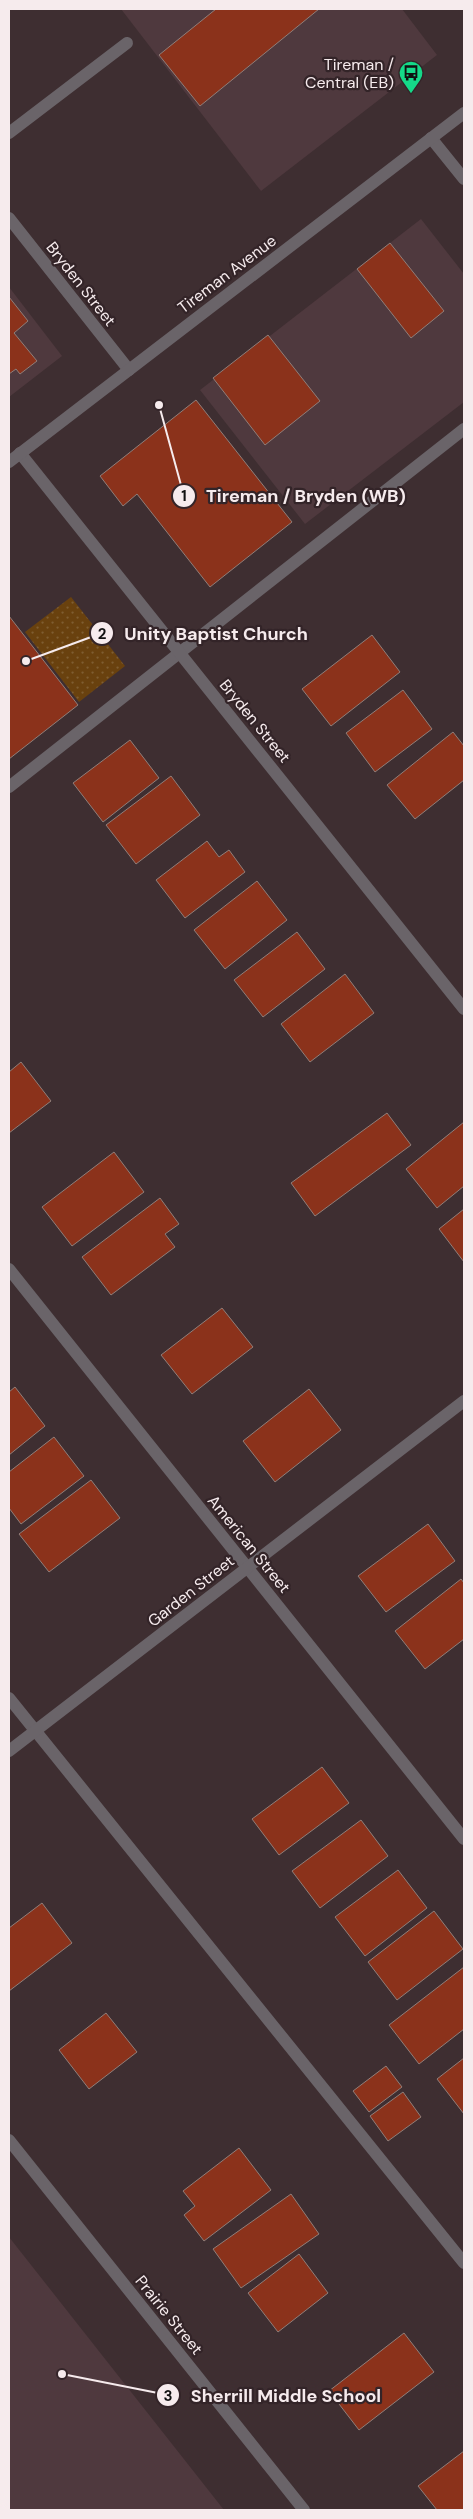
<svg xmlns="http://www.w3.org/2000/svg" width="473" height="2519" font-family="'DM Sans',sans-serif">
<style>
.built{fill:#4f393e}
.park{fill:url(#park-dots)}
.building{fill:#8b321b;stroke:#907e79}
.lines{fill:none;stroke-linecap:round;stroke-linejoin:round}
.service{stroke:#6a6469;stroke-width:12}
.minor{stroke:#6a6469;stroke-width:12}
.tertiary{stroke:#6a6469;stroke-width:12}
.labels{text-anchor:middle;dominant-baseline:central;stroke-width:4.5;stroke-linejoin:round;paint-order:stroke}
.poi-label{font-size:16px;fill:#f6ebed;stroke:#332428;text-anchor:end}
.street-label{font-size:16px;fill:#f6ebed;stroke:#332428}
.leader{fill:none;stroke:#f6ebed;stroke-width:2}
.callout-dot{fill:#f6ebed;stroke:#332428;stroke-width:2}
.mark-label{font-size:15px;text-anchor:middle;font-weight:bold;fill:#111}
.callout-label{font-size:18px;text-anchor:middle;font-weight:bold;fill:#f6ebed;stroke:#332428;stroke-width:4.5;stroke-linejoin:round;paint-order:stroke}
</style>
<defs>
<pattern id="park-dots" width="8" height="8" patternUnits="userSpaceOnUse" patternTransform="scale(1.25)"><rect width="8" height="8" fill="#69410e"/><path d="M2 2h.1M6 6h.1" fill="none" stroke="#7f5d31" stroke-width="1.8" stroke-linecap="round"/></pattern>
</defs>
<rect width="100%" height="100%" fill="#3e2e31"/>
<g class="built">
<polygon points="121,9 402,9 437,55 261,191"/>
<polygon points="421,219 464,274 464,402 305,524 200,390"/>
<polygon points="9,287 62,356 9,397"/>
<polygon points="9,2237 224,2510 9,2510"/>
</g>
<polygon class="park" points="71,597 125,666 79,702 25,632"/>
<g class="building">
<polygon points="216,9 319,9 200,106 159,55"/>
<polygon points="390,243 444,311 411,338 357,269"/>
<polygon points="9,297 28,321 14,333 37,361 20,374 16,369 9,374"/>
<polygon points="268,335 320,401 265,445 213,378"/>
<polygon points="196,400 292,522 210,587 137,494 123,506 100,476"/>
<polygon points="9,616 78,705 9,759"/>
<polygon points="372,635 400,672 331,726 302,689"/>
<polygon points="403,690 432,729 375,772 346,733"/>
<polygon points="453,732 464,746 464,780 415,819 387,785"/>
<polygon points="130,740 159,778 103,822 73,783"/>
<polygon points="171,776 200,815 136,864 106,825"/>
<polygon points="207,841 219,857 229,850 245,872 185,918 156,880"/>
<polygon points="257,881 287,920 225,969 194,930"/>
<polygon points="297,932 325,969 263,1017 234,980"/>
<polygon points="345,974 374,1013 310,1062 281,1024"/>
<polygon points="21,1062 51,1101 9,1133 9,1072"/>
<polygon points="387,1113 411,1145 315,1216 291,1183"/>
<polygon points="464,1122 464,1186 437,1208 406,1169"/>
<polygon points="114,1152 144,1192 72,1246 42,1207"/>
<polygon points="160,1198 179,1224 165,1234 175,1247 111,1295 82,1257"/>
<polygon points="464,1209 464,1262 439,1229"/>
<polygon points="222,1308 253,1347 192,1394 161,1355"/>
<polygon points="15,1387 45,1426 9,1455 9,1392"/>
<polygon points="309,1389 341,1430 275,1482 243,1441"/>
<polygon points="54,1437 84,1476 21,1524 9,1508 9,1472"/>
<polygon points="91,1480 120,1518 49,1572 19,1534"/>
<polygon points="428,1524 455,1561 386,1612 358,1576"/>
<polygon points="461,1579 464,1583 464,1639 425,1669 395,1631"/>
<polygon points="322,1767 349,1803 279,1855 252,1819"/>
<polygon points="361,1820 388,1856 320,1908 292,1871"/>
<polygon points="398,1870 427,1908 365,1956 335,1917"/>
<polygon points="42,1903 72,1943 9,1991 9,1928"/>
<polygon points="434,1911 463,1949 397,2000 368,1962"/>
<polygon points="464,1967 464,2029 419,2064 389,2025"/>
<polygon points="106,2013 137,2052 89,2089 59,2050"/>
<polygon points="464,2058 464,2114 437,2079"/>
<polygon points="386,2066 402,2087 369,2112 353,2091"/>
<polygon points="403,2092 421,2117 388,2141 370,2116"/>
<polygon points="239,2148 271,2190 204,2241 184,2215 195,2206 183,2191"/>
<polygon points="291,2194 319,2234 241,2288 213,2249"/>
<polygon points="299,2254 328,2293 278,2332 248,2293"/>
<polygon points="404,2333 434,2372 359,2430 329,2391"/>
<polygon points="464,2451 464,2510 437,2510 418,2486"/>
</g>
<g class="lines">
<g class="service">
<polyline points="9,133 127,43"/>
<polyline points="9,787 464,429"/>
<polyline points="9,1698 464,2263"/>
</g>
<g class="minor">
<polyline points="431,138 464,179"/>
<polyline points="9,218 129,370"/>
<polyline points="20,453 464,1009"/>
<polyline points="9,1269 464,1839"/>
<polyline points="9,1751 464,1401"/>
<polyline points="9,2140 304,2510"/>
</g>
<polyline class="tertiary" points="9,462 464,113"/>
</g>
<defs>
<symbol id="bus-pin" viewBox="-11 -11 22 30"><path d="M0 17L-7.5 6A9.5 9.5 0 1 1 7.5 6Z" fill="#15d989" stroke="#332428"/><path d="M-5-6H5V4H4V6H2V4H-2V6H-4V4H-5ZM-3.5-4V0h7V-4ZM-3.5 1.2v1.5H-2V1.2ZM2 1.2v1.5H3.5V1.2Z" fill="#111"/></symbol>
</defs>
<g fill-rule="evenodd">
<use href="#bus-pin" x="397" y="59" width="28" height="38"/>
</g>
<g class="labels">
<g class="poi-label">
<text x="394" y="64">Tireman /<tspan x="394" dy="18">Central (EB)</tspan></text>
</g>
<g class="street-label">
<text transform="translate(227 274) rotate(-37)">Tireman Avenue</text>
<text transform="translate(81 284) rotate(52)">Bryden Street</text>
<text transform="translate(255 721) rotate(51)">Bryden Street</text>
<text transform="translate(249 1544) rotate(51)">American Street</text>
<text transform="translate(191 1591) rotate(-38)">Garden Street</text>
<text transform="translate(169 2315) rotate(51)">Prairie Street</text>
</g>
</g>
<path class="leader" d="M159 405L184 496M26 661L102 633M62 2374L168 2395"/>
<g class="callout-dot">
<circle cx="159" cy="405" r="5"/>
<circle cx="26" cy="661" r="5"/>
<circle cx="62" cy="2374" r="5"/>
<circle cx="184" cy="496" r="12"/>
<circle cx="102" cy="633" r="12"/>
<circle cx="168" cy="2395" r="12"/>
</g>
<g class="mark-label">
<text x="184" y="501">1</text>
<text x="102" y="639">2</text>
<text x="168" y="2401">3</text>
</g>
<g class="callout-label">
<text x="306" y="502">Tireman / Bryden (WB)</text>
<text x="216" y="640">Unity Baptist Church</text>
<text x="286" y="2402">Sherrill Middle School</text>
</g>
<rect width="473" height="2519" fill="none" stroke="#f6ebed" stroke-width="20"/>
</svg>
